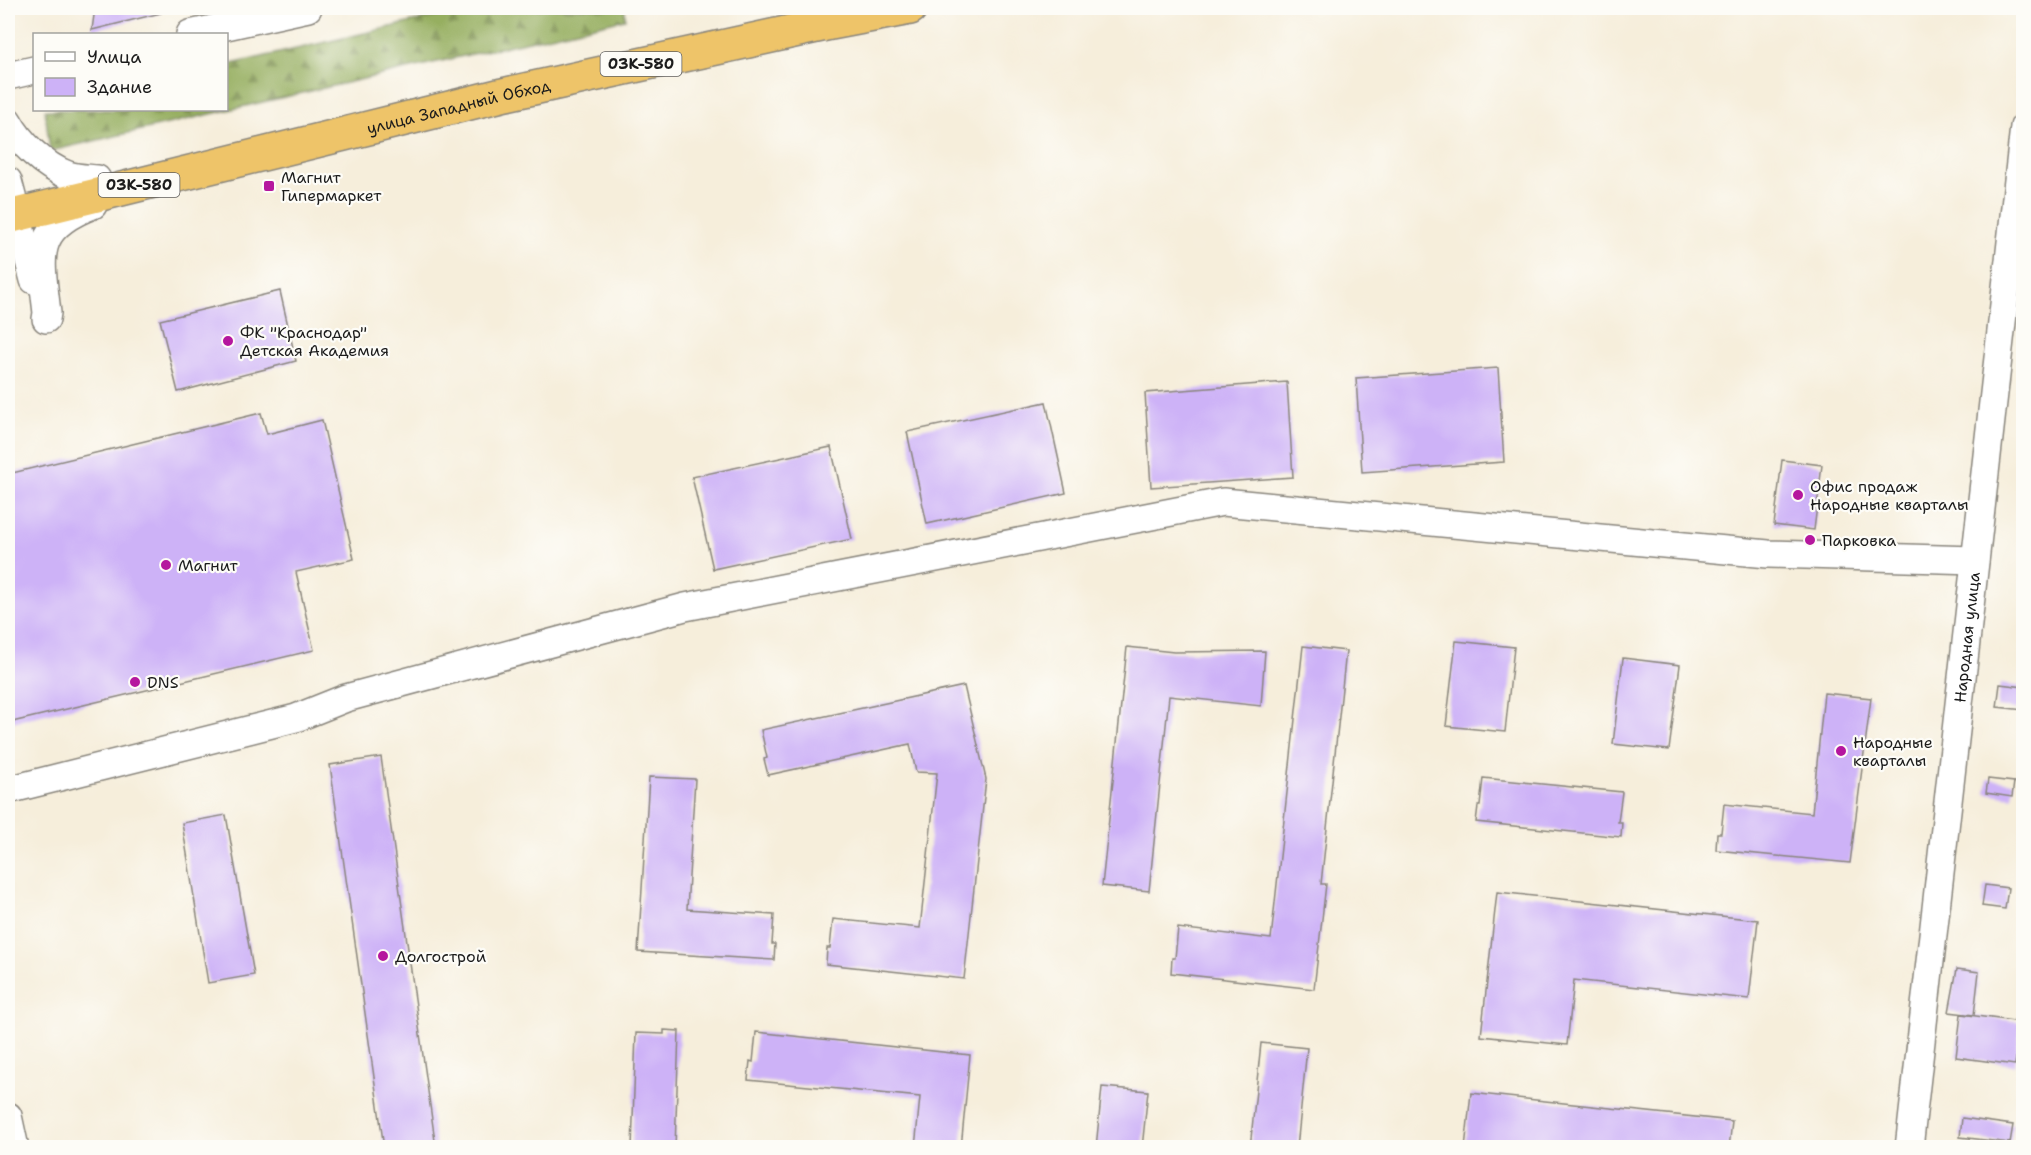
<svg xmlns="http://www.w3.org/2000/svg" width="2031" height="1155" font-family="'Shantell Sans',sans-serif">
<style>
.forest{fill:url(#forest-firs);stroke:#59663e;stroke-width:1.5}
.building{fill:#cdb2f7}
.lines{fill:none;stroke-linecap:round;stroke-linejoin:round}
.minor-casing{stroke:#89857c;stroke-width:30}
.highway-casing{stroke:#89857c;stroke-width:36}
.minor{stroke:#fff;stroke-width:27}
.highway{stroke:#eec469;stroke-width:33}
.poi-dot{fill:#b5179e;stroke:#fdfcf7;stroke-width:2}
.labels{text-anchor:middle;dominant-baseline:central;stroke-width:4.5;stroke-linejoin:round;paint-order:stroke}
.shield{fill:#fdfcf7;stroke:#605f5e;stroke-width:1.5}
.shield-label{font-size:15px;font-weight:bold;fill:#1c1c1c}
.street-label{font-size:16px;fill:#1c1c1c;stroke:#fdfcf7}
.poi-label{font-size:16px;fill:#1c1c1c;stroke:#fdfcf7;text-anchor:start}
</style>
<defs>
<pattern id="forest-firs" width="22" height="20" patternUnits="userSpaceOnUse" patternTransform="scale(1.5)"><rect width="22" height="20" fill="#96af60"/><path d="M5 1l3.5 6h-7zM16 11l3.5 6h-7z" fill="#7a8e4e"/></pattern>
</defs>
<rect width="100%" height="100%" fill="#fdfcf7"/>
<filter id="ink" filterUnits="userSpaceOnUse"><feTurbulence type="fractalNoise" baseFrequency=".0167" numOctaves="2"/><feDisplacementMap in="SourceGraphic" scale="12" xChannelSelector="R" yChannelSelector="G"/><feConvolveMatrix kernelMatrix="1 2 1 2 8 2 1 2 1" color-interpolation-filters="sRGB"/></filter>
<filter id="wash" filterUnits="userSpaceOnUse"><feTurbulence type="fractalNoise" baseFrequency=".008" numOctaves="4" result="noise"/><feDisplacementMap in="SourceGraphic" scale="24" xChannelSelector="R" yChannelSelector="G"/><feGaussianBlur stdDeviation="1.35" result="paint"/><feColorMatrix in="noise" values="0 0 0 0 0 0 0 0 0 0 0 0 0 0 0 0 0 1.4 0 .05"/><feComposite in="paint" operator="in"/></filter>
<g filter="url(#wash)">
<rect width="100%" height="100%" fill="#f6eedb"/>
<polygon class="forest" points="472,8 625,8 625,19 50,151 45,110 226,110 227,65"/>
<g id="blocks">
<g class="building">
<polygon points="95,8 160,8 161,13 92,30"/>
<polygon points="280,291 296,361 178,392 160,320"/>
<polygon points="1498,368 1504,462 1362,472 1356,378"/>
<polygon points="1287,382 1293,477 1151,487 1145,393"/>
<polygon points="1046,402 1066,493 927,524 907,432"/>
<polygon points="261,413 267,434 322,420 354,559 296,572 314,650 8,723 8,474"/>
<polygon points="831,447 852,539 713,569 692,477"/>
<polygon points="1782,460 1822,465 1814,530 1774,525"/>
<polygon points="1456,641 1514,647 1505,732 1446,726"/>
<polygon points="1303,646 1346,651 1321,884 1326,884 1314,989 1171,973 1172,958 1175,958 1178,928 1271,939"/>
<polygon points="1127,647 1174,652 1265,651 1261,706 1169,696 1149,891 1102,886"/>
<polygon points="1623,658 1680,665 1669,750 1613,744"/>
<polygon points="2000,684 2024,687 2024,710 1997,707"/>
<polygon points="964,686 986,779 964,979 826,964 827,948 830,948 833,919 920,928 937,773 916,772 910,744 768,775 764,759 767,758 761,730"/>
<polygon points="1824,693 1871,698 1850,863 1716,850 1717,833 1721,833 1724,804 1812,813"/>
<polygon points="381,757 436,1148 384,1148 330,765"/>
<polygon points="649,777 695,779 687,909 774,915 772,944 775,944 774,960 638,952"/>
<polygon points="1483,778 1622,792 1618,822 1622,822 1621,837 1476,822 1478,806 1480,806"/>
<polygon points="1988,779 2014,782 2012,797 1986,793"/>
<polygon points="226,815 254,975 208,983 182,823"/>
<polygon points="1985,885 2008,888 2005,909 1982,906"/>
<polygon points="1497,892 1758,920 1749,999 1574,980 1567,1045 1481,1036"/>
<polygon points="1957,969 1979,972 1974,1015 1949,1012"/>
<polygon points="1961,1014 2021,1022 2015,1065 1956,1057"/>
<polygon points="664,1030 679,1031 675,1148 632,1148 636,1033 664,1034"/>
<polygon points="756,1032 970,1055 961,1148 915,1148 920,1097 748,1080 750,1061 753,1062"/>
<polygon points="1261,1043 1307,1048 1297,1148 1250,1148"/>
<polygon points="1102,1087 1148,1091 1142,1148 1096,1148"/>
<polygon points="1471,1093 1732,1121 1729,1148 1465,1148"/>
<polygon points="1962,1118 2013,1125 2010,1143 1960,1137"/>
</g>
</g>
</g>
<g filter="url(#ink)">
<use href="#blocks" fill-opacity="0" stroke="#89857c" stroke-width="1.5"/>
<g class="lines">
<defs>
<g id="minor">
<polyline points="190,34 308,8"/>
<polyline points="8,76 34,70"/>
<path d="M 8,121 C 20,143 44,166 68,175 C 77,178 88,178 97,179"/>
<polyline points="8,181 34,280"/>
<path d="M 46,319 L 47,313 C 41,257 30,229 93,205"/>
<polyline points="8,790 296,718 346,698 685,607 1223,502 1768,554 1975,560"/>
<polyline points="8,1116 15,1148"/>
<path id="s1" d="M 1909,1148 L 2024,127"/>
</g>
<g id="highway">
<path id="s2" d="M 8,217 L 502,95 L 831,23 L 910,8"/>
</g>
</defs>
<use href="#minor" class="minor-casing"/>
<use href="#highway" class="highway-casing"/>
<use href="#minor" class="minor"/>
<use href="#highway" class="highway"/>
</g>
</g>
<g class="poi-dot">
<rect x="263" y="180" width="12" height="12" rx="3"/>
<circle cx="228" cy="341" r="6"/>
<circle cx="1798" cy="495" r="6"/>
<circle cx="1810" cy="540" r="6"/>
<circle cx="166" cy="565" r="6"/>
<circle cx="135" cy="682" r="6"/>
<circle cx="1841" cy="751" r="6"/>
<circle cx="383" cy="956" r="6"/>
</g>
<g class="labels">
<g class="shield">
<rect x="600.5" y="52" width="81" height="24" rx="4.5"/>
<rect x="98.5" y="173" width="81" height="24" rx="4.5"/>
</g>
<g class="shield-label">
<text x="641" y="64">03К-580</text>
<text x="139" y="185">03К-580</text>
</g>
<g class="street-label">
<text stroke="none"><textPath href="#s2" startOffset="464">улица Западный Обход</textPath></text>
<text stroke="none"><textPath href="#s1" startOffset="514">Народная улица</textPath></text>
</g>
<g class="poi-label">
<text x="281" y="177">Магнит<tspan x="281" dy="18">Гипермаркет</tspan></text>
<text x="240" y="332">ФК "Краснодар"<tspan x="240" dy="18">Детская Академия</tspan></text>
<text x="1810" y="486">Офис продаж<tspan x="1810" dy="18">Народные кварталы</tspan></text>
<text x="1822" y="540">Парковка</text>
<text x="178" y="565">Магнит</text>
<text x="147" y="682">DNS</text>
<text x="1853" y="742">Народные<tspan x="1853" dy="18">кварталы</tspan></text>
<text x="395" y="956">Долгострой</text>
</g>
</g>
<rect width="2031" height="1155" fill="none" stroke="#fdfcf7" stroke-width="30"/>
<rect x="33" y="33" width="195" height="78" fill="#fdfcf7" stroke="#a3a29f" stroke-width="1.5"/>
<rect x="45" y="52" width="30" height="9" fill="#ffffff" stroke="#a3a29f" stroke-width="1.5"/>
<text x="87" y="63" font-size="18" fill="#1c1c1c">Улица</text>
<rect x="45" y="78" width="30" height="18" fill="#cdb2f7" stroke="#a3a29f" stroke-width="1.5"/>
<text x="87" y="93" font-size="18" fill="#1c1c1c">Здание</text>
</svg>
